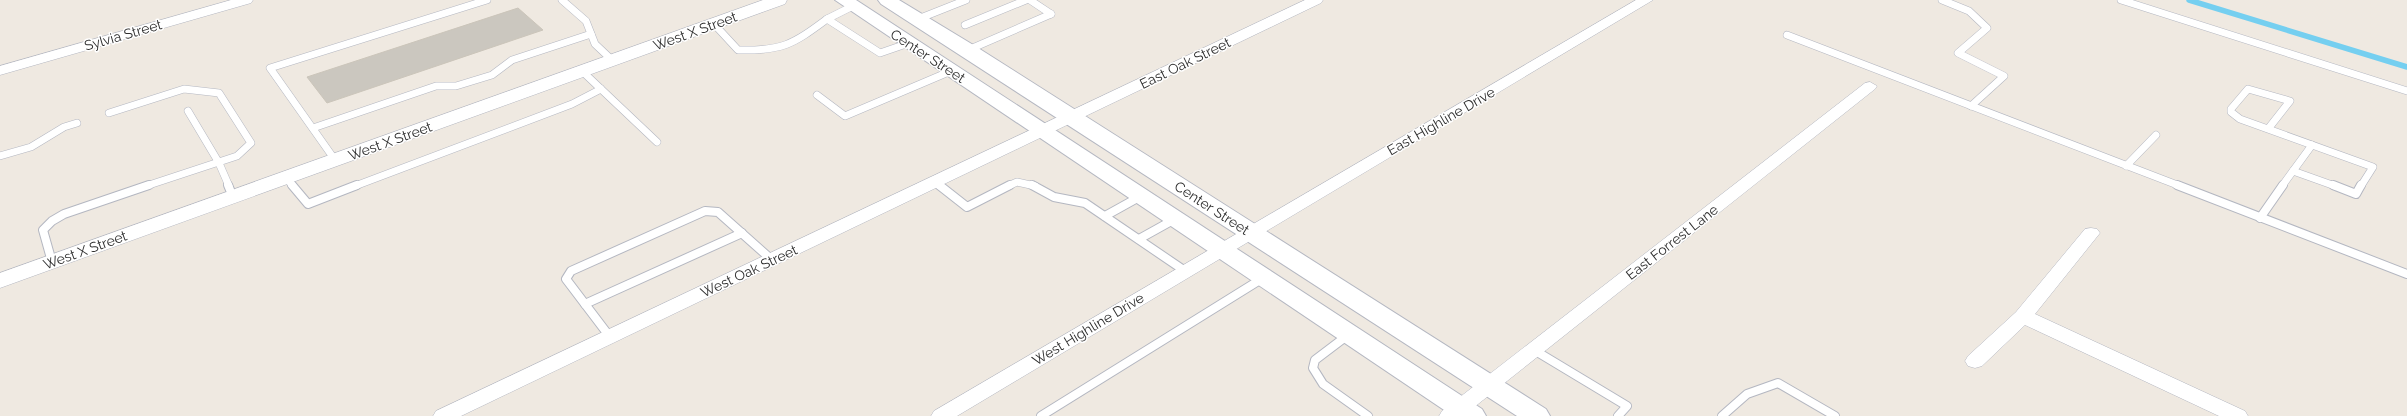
<svg xmlns="http://www.w3.org/2000/svg" width="2407" height="416" font-family="Raleway,sans-serif">
<style>
.lines{fill:none;stroke-linecap:round;stroke-linejoin:round}
.stream{stroke:#75cff0;stroke-width:5.5}
.building{fill:#cbc7bf;stroke:#cbc5ba}
.service-far1-casing{stroke:#b4b7c1;stroke-width:8}
.service-casing{stroke:#b4b7c1;stroke-width:10}
.minor-casing{stroke:#b4b7c1;stroke-width:1}
.tertiary-casing{stroke:#b4b7c1;stroke-width:1}
.secondary-casing{stroke:#b4b7c1;stroke-width:2}
.service-far1{stroke:#fff;stroke-width:7}
.service{stroke:#fff;stroke-width:8}
.minor{fill:#fff;fill-rule:evenodd}
.tertiary{fill:#fff;fill-rule:evenodd}
.secondary{fill:#fff;fill-rule:evenodd}
.labels{text-anchor:middle;dominant-baseline:central;stroke-width:3;stroke-linejoin:round;paint-order:stroke}
.street-label{font-size:14px;fill:#2e2e2e;stroke:#fff}
</style>
<rect width="100%" height="100%" fill="#efe9e1"/>
<g class="lines">
<polyline class="stream" points="2189,0 2407,67"/>
</g>
<polygon class="building" points="518,8 543,30 327,103 307,77"/>
<g class="lines">
<defs>
<g id="service-far1">
<polyline points="562,0 586,21 595,44 613,61"/>
<polyline points="1030,0 1051,14"/>
<polyline points="1942,0 1969,11 1987,28 1958,53 2004,76 1971,106"/>
<polyline points="2121,0 2407,91"/>
<polyline points="853,6 827,19 880,53 909,43"/>
<polyline points="918,19 966,0"/>
<path d="M 714,24 L 738,50 C 782,51 792,45 827,19"/>
<polyline points="965,25 1026,0"/>
<polyline points="1787,35 2180,186"/>
<polyline points="968,50 1051,14"/>
<polyline points="583,72 657,142"/>
<polyline points="817,95 845,116 951,71"/>
<polyline points="188,111 219,163 229,186"/>
<polyline points="109,113 184,89 219,93 251,143 237,156 146,186"/>
<polyline points="313,128 436,86 456,86 492,75 512,60 591,34"/>
<polyline points="2268,129 2290,101 2248,89 2231,109 2231,112 2240,119 2373,167 2361,186"/>
<polyline points="0,156 31,147 64,127 77,123"/>
<polyline points="335,160 270,68 487,0"/>
<polyline points="2126,166 2156,135"/>
<polyline points="2293,171 2335,186"/>
<polyline points="286,178 293,186"/>
<polyline points="934,182 940,186"/>
<polyline points="355,186 572,104 601,89"/>
<polyline points="1008,186 1017,182 1035,186"/>
<polyline points="2282,186 2312,145"/>
</g>
<g id="service">
<polyline points="228,185 233,197"/>
<polyline points="292,185 308,204 357,185"/>
<polyline points="939,185 967,207 1010,185"/>
<polyline points="1032,185 1054,197 1085,203 1185,271"/>
<polyline points="2177,185 2407,274"/>
<polyline points="2333,185 2356,194 2361,185"/>
<polyline points="1105,216 1141,196"/>
<polyline points="2260,218 2283,185"/>
<polyline points="1139,239 1175,219"/>
<polyline points="52,262 43,230 52,221 64,214 149,185"/>
<polyline points="585,304 742,233"/>
<polyline points="1348,335 1315,360 1313,368 1323,384 1368,416"/>
<polyline points="610,337 566,279 571,271 705,211 718,212 772,260"/>
<polyline points="1534,350 1627,406 1618,416"/>
<polyline points="1041,416 1263,278"/>
<polyline points="1722,416 1747,394 1778,383 1835,416"/>
</g>
<g id="minor">
<polygon points="231,0 253,0 251,3 0,75 0,66"/>
<polygon points="1305,0 1323,0 1321,3 461,416 433,416 436,411"/>
<polygon points="1636,0 1653,0 957,416 931,416 934,411"/>
<polygon points="1870,82 1877,86 1875,89 1463,416 1439,416 1442,411 1865,83"/>
<polygon points="2091,228 2097,229 2100,233 2035,314 2245,411 2248,416 2219,416 2025,325 1982,366 1975,368 1968,366 1965,361 1968,356 2016,312 2085,229"/>
</g>
<polygon id="tertiary" points="763,0 787,0 785,4 0,288 0,273"/>
<g id="secondary">
<polygon points="835,0 856,0 1482,409 1486,416 1453,416"/>
<polygon points="878,0 899,0 975,46 1546,409 1550,416 1517,416 881,4"/>
</g>
</defs>
<use href="#service-far1" class="service-far1-casing"/>
<use href="#service" class="service-casing"/>
<use href="#minor" class="minor-casing"/>
<use href="#tertiary" class="tertiary-casing"/>
<use href="#secondary" class="secondary-casing"/>
<use href="#service-far1" class="service-far1"/>
<use href="#service" class="service"/>
<use href="#minor" class="minor"/>
<use href="#tertiary" class="tertiary"/>
<use href="#secondary" class="secondary"/>
</g>
<g class="labels">
<g class="street-label">
<text transform="translate(695 31) rotate(-20)">West X Street</text>
<text transform="translate(123 35) rotate(-16)">Sylvia Street</text>
<text transform="translate(928 56) rotate(33)">Center Street</text>
<text transform="translate(1185 63) rotate(-26)">East Oak Street</text>
<text transform="translate(1441 121) rotate(-30)">East Highline Drive</text>
<text transform="translate(390 141) rotate(-20)">West X Street</text>
<text transform="translate(1212 208) rotate(33)">Center Street</text>
<text transform="translate(1672 242) rotate(-38)">East Forrest Lane</text>
<text transform="translate(85 250) rotate(-20)">West X Street</text>
<text transform="translate(749 271) rotate(-25)">West Oak Street</text>
<text transform="translate(1088 329) rotate(-31)">West Highline Drive</text>
</g>
</g>
</svg>
